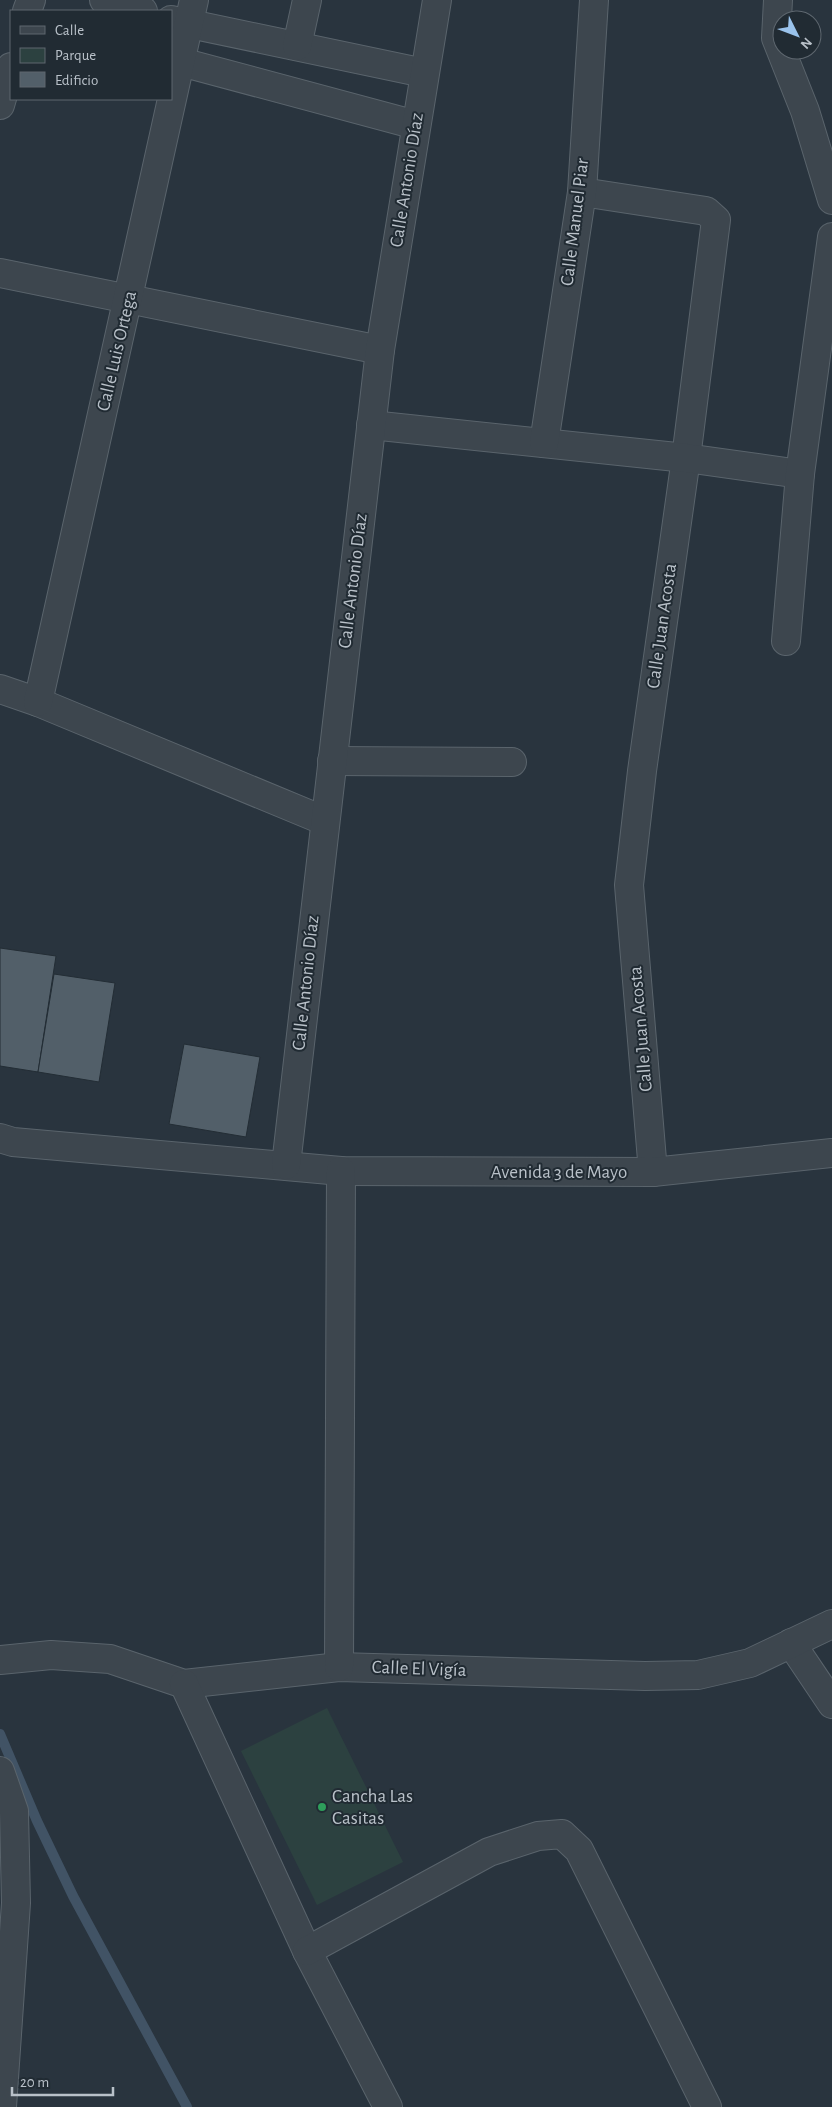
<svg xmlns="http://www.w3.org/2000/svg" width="832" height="2107" font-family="'Alegreya Sans',sans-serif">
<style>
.green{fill:#2c4140}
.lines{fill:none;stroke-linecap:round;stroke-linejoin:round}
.stream{stroke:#415365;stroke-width:10}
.building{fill:#525f69;stroke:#232d35}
.minor-casing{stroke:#5a646c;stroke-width:30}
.minor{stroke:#3d464e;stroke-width:28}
.leisure-dot{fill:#2e9e5b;stroke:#212b33;stroke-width:2}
.labels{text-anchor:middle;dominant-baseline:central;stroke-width:4;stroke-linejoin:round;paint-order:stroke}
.street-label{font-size:19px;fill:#b9c1c9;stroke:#212b33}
.poi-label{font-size:19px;fill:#b9c1c9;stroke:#212b33;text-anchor:start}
</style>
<rect width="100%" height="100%" fill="#29343e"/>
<polygon class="green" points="327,1708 403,1862 317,1905 241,1751"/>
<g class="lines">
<polyline class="stream" points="0,1734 37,1821 73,1896 187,2107"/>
</g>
<g class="building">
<polygon points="0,948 56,956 38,1072 0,1066"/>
<polygon points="54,974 115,983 99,1082 38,1072"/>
<polygon points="184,1044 260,1057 246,1137 169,1124"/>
</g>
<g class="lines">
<defs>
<g id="minor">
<polyline points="104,0 143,11"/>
<polyline points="778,0 776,38 805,111 832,200"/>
<polyline points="27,11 31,0"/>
<polyline points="171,20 424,73"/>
<polyline points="297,46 307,0"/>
<polyline points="181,62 416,125"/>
<polyline points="0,105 11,67"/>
<polyline points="582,192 706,211 716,220 686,458 642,771 629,885 653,1172"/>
<polyline points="0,273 380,350"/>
<polyline points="371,425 686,458 800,474"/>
<polyline points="544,443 582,192 594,0"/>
<polyline points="786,641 800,474 832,237"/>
<polyline points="0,689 38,702 325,821"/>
<polyline points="38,702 194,0"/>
<polyline points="332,761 512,762"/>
<polyline points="0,1138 13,1142 341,1171 653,1172 832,1153"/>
<polyline points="286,1165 380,350 437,0"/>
<polyline points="791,1643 832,1704"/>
<polyline points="0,1660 51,1655 110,1659 184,1684 339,1667 645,1676 698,1675 750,1663 832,1624"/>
<polyline points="339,1667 341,1171"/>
<polyline points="184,1684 307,1951 388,2107"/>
<polyline points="0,1771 14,1811 16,1903 2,2107"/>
<polyline points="307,1951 489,1852 538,1836 562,1834 579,1850 707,2107"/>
</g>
</defs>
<use href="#minor" class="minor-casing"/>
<use href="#minor" class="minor"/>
</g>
<circle class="leisure-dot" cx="322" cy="1807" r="5"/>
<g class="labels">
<g class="street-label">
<text transform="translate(407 180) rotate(-81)">Calle Antonio Díaz</text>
<text transform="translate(575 222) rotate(-83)">Calle Manuel Piar</text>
<text transform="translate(117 351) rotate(-77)">Calle Luis Ortega</text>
<text transform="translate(353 581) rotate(-83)">Calle Antonio Díaz</text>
<text transform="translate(662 626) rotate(-82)">Calle Juan Acosta</text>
<text transform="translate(306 983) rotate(-84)">Calle Antonio Díaz</text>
<text transform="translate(641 1029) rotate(-95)">Calle Juan Acosta</text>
<text x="559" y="1172">Avenida 3 de Mayo</text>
<text transform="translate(419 1669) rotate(2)">Calle El Vigía</text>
</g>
<g class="poi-label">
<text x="332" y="1796">Cancha Las<tspan x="332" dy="22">Casitas</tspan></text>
</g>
</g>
<rect x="10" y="10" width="162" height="90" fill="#212b33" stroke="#5e676f"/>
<rect x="20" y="26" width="25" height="8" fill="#3d464e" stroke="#5e676f"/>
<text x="55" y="35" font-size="15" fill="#b9c1c9">Calle</text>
<rect x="20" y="48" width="25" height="15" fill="#2c4140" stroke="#5e676f"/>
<text x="55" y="60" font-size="15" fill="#b9c1c9">Parque</text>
<rect x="20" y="72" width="25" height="15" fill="#525f69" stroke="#5e676f"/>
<text x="55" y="85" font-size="15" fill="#b9c1c9">Edificio</text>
<g transform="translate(797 35) rotate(132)"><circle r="24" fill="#212b33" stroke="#5e676f"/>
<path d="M0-4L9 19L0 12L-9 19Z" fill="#9ac3ec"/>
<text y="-8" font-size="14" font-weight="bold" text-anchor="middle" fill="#b9c1c9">N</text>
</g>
<path d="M12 2087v8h101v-8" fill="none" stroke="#b9c1c9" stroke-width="2.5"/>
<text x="20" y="2087" font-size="15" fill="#b9c1c9" stroke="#212b33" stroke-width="4" paint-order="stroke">20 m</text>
</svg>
